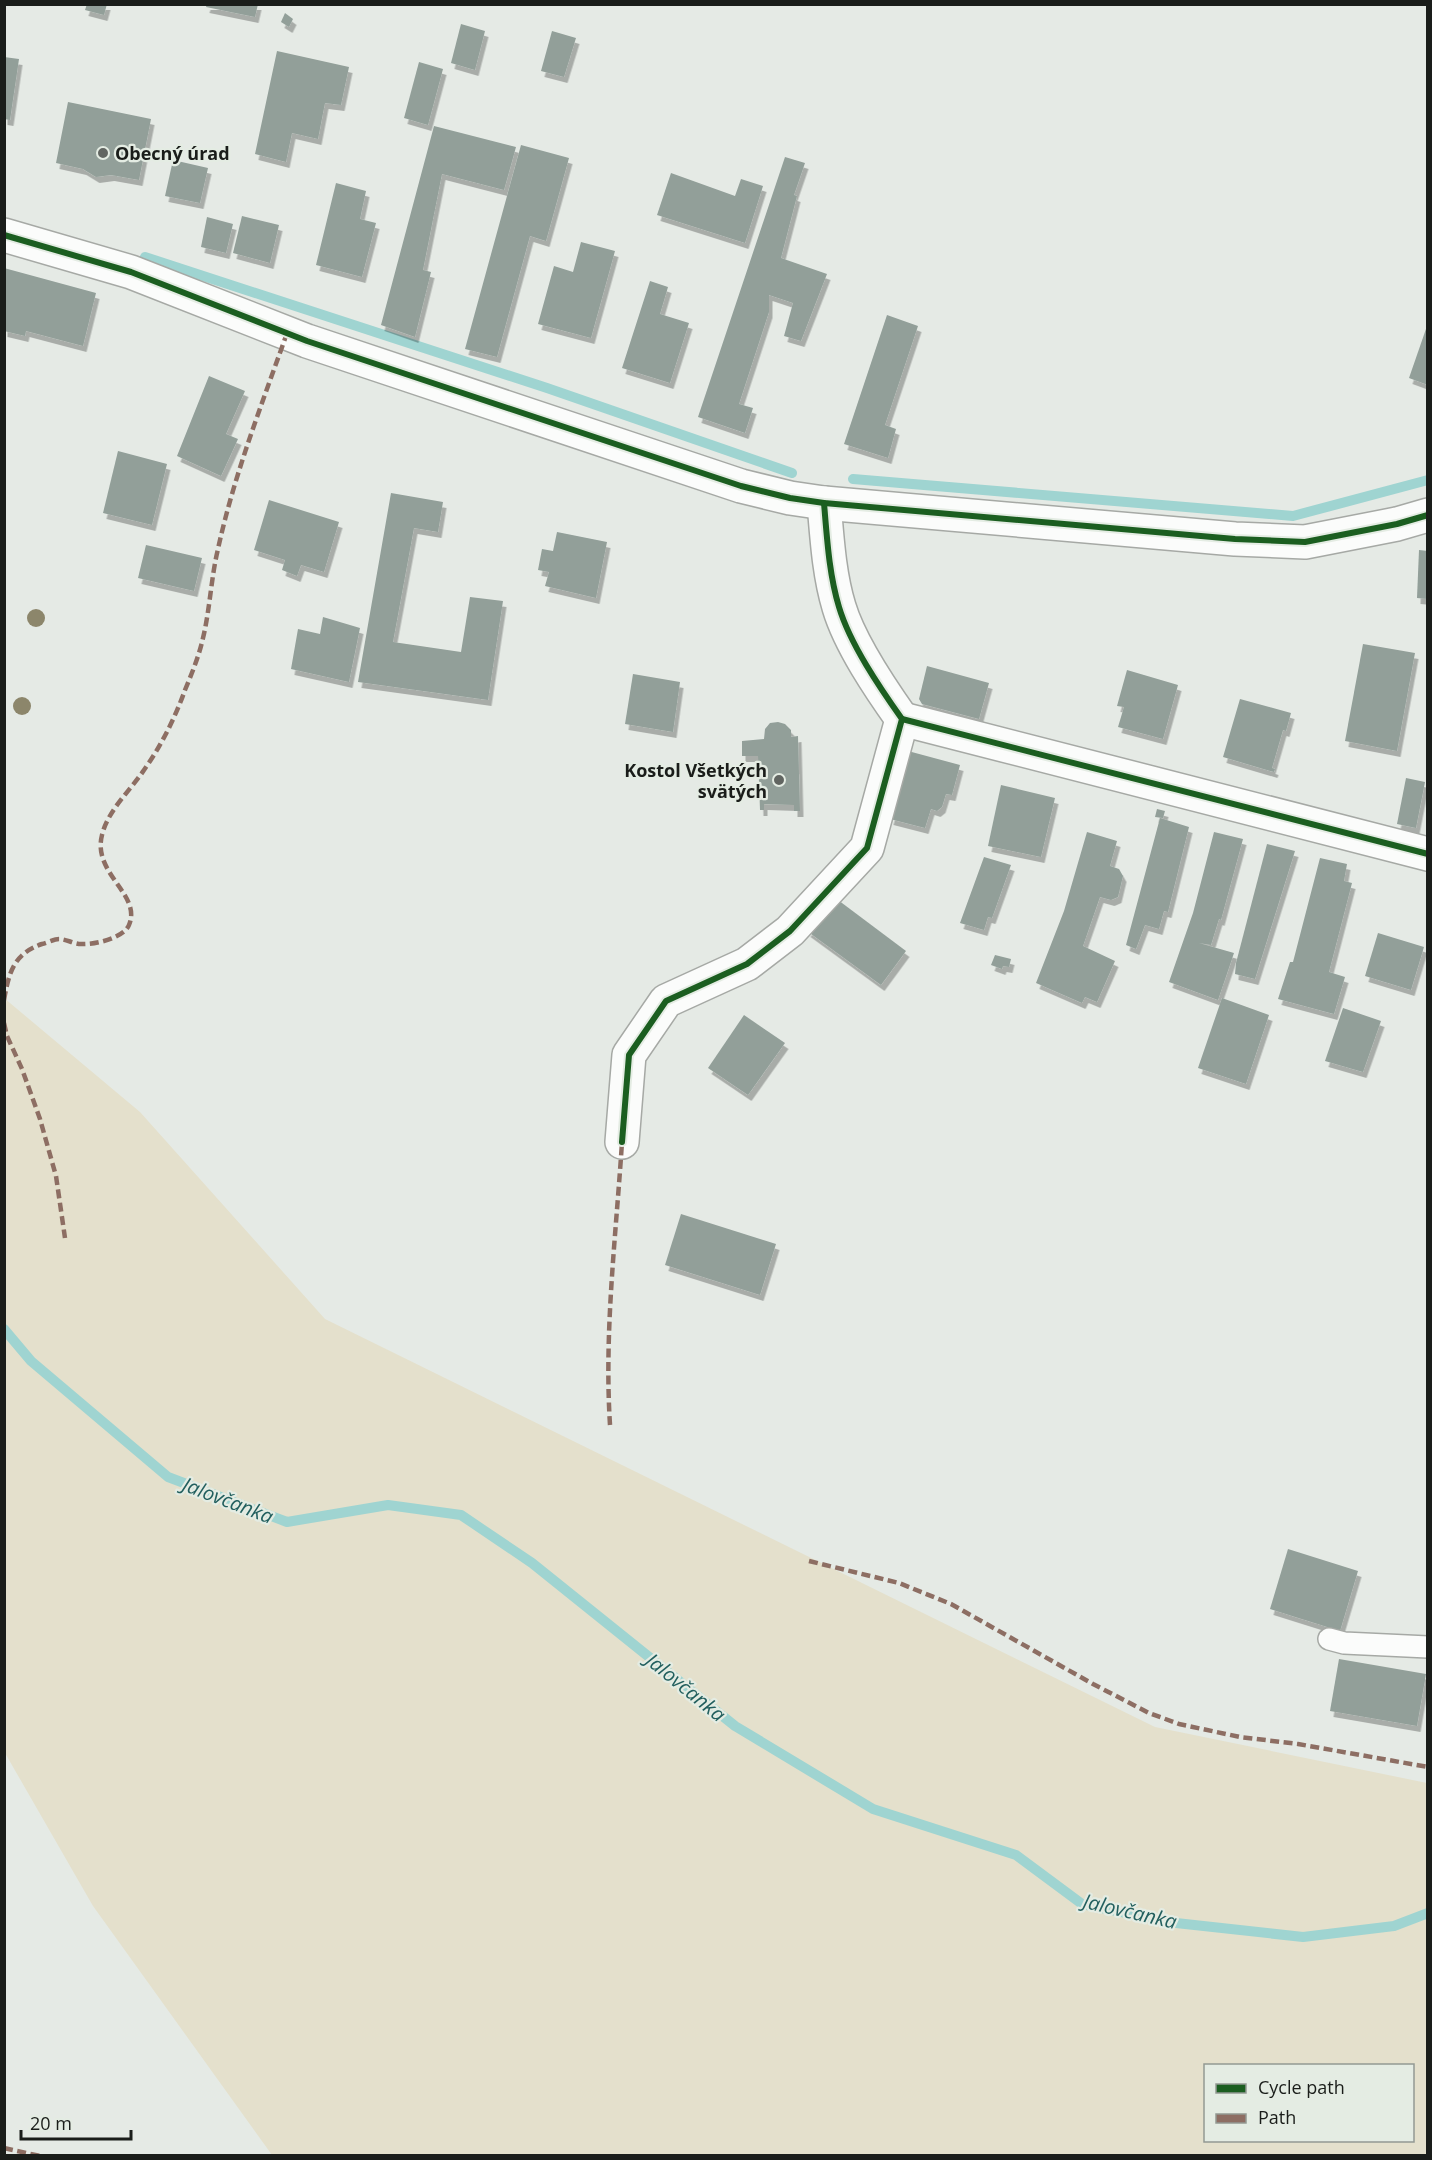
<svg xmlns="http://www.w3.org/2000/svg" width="1432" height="2160" font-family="'Open Sans',sans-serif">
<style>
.green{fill:#e4e0cc;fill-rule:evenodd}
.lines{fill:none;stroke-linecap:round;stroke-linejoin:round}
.stream{stroke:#9fd4d1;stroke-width:10}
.building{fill:#929f99;filter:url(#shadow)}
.lane-casing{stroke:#a6a9a5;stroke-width:24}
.street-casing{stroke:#a6a9a5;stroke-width:36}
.secondary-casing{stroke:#a6a9a5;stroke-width:36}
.lane{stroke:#fbfcfb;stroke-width:21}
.street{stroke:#fbfcfb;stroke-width:33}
.secondary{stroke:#fbfcfb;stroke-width:33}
.quiet{stroke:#8d6e63;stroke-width:4.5;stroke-dasharray:9 4.5;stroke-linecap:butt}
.cycleway-casing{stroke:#e4ece3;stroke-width:10}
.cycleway{stroke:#1b5e20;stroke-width:6}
.tree{fill:#8c866b}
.poi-dot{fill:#616561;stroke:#e4ece3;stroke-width:2}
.labels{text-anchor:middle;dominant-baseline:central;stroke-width:4.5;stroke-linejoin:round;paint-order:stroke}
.poi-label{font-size:18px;font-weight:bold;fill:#1a1d1a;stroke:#e4ece3;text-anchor:start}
.water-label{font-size:20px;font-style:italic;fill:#225f5e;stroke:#e4ece3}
</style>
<defs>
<filter id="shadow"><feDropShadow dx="3.5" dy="6" stdDeviation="0" flood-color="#0004"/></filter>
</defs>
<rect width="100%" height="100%" fill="#e5eae5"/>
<path class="green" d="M 4,998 L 140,1112 L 325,1319 L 1155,1727 L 1427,1783 L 1427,2155 L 272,2155 L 93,1906 L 5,1753 ZM 1206,2066 L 1412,2066 L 1412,2140 L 1206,2140 Z"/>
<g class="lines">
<g class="stream">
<polyline points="145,257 547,388 792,473"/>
<polyline points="853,479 1293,516 1428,480"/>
<polyline points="4,1329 31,1361 168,1477 287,1522 388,1505 461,1515 532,1563 735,1726 873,1809 1016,1855 1082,1904 1176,1923 1303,1937 1394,1926 1428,1913"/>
</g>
</g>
<g class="building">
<polygon points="87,4 107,4 104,15 85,10"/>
<polygon points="207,4 258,4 255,17 206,7"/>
<polygon points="285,13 293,19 289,27 281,22"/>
<polygon points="461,24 485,31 475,70 451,63"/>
<polygon points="552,31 576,38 564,77 541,71"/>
<polygon points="277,51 349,67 341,105 325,103 318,139 292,133 286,162 255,154"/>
<polygon points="4,57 19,59 10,120 4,119"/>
<polygon points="419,62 443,69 428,125 404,118"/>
<polygon points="68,102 151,119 139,180 111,175 96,177 83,169 56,163"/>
<polygon points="434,126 516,147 504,190 442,174 423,270 431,272 415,337 381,325"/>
<polygon points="521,145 569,158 546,241 530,236 497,357 465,349"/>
<polygon points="785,157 805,163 794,195 797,196 781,258 827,274 801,341 784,336 793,303 769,295 769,312 739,404 753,408 745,433 698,417"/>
<polygon points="173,160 208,168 200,203 165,196"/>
<polygon points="671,173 735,196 741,179 763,186 745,243 657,215"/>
<polygon points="336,183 366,191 360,219 376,223 362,277 316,265"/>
<polygon points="242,216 279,225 270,263 233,253"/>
<polygon points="207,217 233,224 226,253 201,247"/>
<polygon points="581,242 615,251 591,338 538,324 554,266 573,272"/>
<polygon points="4,268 96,293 83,346 26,331 25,336 4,331"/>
<polygon points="650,281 668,287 660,314 689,323 670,383 622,368"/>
<polygon points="887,315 918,326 885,425 896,429 888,458 844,444"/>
<polygon points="1427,326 1428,326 1428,385 1409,378"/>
<polygon points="209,376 245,391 226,434 238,439 221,476 177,456"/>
<polygon points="118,451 167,464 152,525 103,513"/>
<polygon points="391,493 443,502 438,532 414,528 393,642 461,652 470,597 503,601 488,700 358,682"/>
<polygon points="269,500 339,522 324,572 301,565 297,576 282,570 285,560 254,550"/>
<polygon points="557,532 607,542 596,598 545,586 549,572 538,570 542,549 553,551"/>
<polygon points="146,545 202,558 194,591 138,578"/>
<polygon points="1419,550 1428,551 1428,599 1417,598"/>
<polygon points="323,617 360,628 349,682 291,669 298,629 320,634"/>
<polygon points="1363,644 1415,653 1397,751 1345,741"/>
<polygon points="927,666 989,683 979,719 922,704 919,699"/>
<polygon points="1127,670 1178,685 1163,739 1118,727 1124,707 1117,706"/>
<polygon points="633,674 680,682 673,732 625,724"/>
<polygon points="1240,699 1291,713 1286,731 1283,730 1272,768 1275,769 1274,772 1223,757"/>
<polygon points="778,722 785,724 791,730 791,737 798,736 800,811 794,811 794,805 764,804 764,810 760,810 758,756 742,756 742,741 764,739 765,729 770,723"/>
<polygon points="908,751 960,765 952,795 946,794 942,807 937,811 931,809 925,828 890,819"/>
<polygon points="1406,778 1425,782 1416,828 1397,824"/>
<polygon points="1001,785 1055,798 1041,857 988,846"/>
<polygon points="1157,809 1165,811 1163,818 1155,817"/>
<polygon points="1160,818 1189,827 1168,912 1164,911 1159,929 1145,925 1136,949 1126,945"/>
<polygon points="1087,832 1117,841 1110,866 1119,869 1123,876 1118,897 1111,900 1100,897 1083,946 1115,961 1097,1002 1085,997 1082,1003 1036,983 1064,911"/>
<polygon points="1214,832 1243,839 1221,920 1219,919 1211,945 1199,943 1234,953 1218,1000 1169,982 1193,913"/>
<polygon points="1267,844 1295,851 1255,979 1235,974 1236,963"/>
<polygon points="984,857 1011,865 992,918 988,917 984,930 960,923"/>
<polygon points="1320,858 1347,864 1344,881 1352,883 1329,972 1345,977 1334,1014 1278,999 1290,962 1293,962"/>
<polygon points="834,897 906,951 881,985 807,931"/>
<polygon points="1378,933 1424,947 1411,990 1365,976"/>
<polygon points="995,955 1011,959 1009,967 1003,966 1002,969 991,965"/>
<polygon points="1222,998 1269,1015 1246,1084 1198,1068"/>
<polygon points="1343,1008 1381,1021 1363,1072 1325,1061"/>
<polygon points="744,1015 785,1043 748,1095 708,1068"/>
<polygon points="681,1214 776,1244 760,1295 665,1265"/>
<polygon points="1288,1549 1358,1571 1340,1631 1270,1609"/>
<polygon points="1339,1659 1426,1674 1417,1726 1330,1711"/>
</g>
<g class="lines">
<defs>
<polyline id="lane" points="1329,1639 1344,1643 1428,1647"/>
<g id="street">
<polyline points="902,719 1428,854"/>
<path d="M 622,1142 L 629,1055 L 666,1001 L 747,964 L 790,931 L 867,848 L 902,719 C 880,688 850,644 839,607 C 829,574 827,538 824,503"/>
</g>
<polyline id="secondary" points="4,235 131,272 307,341 741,486 790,498 824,503 1235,539 1305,542 1397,524 1428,515"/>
</defs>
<use href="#lane" class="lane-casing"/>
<use href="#street" class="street-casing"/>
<use href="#secondary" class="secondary-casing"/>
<use href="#lane" class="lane"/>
<use href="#street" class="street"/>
<use href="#secondary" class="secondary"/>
<g class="quiet">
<path d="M 4,1000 C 9,973 13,954 42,944 C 47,943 54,939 59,939 C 66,939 74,944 81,944 C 94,945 124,938 129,925 C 142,894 92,874 102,835 C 108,810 130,791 144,770 C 161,746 175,718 185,690 C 192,673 199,656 203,638 C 210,609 211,578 218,549 C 234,475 262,404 287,333"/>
<polyline points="4,1023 7,1036 22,1069 40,1119 56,1176 65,1238"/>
<path d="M 610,1425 C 604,1331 616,1236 622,1142"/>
<polyline points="809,1561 899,1583 951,1604 1093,1684 1149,1713 1179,1724 1240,1737 1298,1744 1428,1767"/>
<polyline points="4,2148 40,2156"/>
</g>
<defs>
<g id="cycleway">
<polyline points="4,235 131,272 307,341 741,486 790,498 824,503 1235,539 1305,542 1397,524 1428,515"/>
<polyline points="902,719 1428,854"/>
<path d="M 622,1142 L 629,1055 L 666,1001 L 747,964 L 790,931 L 867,848 L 902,719 C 880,688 850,644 839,607 C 829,574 827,538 824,503"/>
</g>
</defs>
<use href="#cycleway" class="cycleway-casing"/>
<use href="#cycleway" class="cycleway"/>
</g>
<g class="tree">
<circle cx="36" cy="618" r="9"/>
<circle cx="22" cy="706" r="9"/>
</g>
<g class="poi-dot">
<circle cx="103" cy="153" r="6"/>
<circle cx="779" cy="780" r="6"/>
</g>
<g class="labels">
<g class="poi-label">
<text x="115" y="153">Obecný úrad</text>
<text x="767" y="770" text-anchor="end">Kostol Všetkých<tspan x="767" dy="21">svätých</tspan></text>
</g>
<g class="water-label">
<text transform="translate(228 1500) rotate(21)">Jalovčanka</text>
<text transform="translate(686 1687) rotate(39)">Jalovčanka</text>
<text transform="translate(1130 1911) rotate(13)">Jalovčanka</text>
</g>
</g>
<rect width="1432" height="2160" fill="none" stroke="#1a1d1a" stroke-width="12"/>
<rect x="1204" y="2064" width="210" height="78" fill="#e4ece3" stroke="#939993" stroke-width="1.5"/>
<rect x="1216" y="2084" width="30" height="9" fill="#1b5e20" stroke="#939993" stroke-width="1.5"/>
<text x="1258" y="2094" font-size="18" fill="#1a1d1a">Cycle path</text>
<rect x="1216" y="2114" width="30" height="9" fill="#8d6e63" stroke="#939993" stroke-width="1.5"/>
<text x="1258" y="2124" font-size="18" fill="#1a1d1a">Path</text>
<path d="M21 2130v9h110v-9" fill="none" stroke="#1a1d1a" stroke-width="3"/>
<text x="30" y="2130" font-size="18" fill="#1a1d1a" stroke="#e4ece3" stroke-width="4.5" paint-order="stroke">20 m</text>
</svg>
